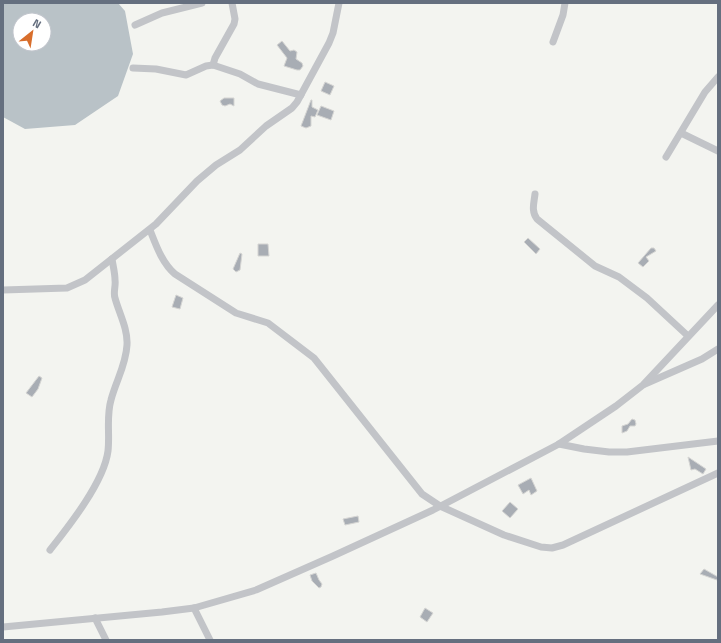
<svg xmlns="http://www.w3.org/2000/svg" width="721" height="643" font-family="'Titillium Web',sans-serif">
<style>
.water{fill:#b9c2c7;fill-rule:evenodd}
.building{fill:#a8adb4;stroke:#d5d5d3}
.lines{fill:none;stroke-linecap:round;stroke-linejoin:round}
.minor{stroke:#c2c4c8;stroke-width:7}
</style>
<rect width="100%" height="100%" fill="#f3f4f0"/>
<path class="water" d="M 3,3 L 118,3 L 125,11 L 133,54 L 118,96 L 75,125 L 25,129 L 3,117 ZM 20,20 L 44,20 L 44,44 L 20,44 Z"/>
<g class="building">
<polygon points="282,41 290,51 294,50 297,52 296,59 302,63 303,66 300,70 297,70 284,66 287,58 277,45"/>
<polygon points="325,82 334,86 330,95 321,91"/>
<polygon points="224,98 234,98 234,106 230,104 225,106 222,105 220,101"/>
<polygon points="311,100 312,100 312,107 318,110 315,117 311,116 311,126 306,128 301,126"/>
<polygon points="321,106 334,111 331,120 317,115"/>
<polygon points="528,238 540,249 536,254 524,242"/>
<polygon points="258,244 268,244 269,256 258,256"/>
<polygon points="651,248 654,248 656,251 646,257 649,261 643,267 638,263"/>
<polygon points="240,253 242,254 240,270 236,272 233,269"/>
<polygon points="176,295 183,298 180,309 172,307"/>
<polygon points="39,376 42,378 38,389 32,397 26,393"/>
<polygon points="632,419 635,420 636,424 635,426 630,426 627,431 622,433 622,426 628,424"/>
<polygon points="688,457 706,469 703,474 695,469 691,470"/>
<polygon points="531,478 537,491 531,495 529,490 523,494 518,485"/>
<polygon points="510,502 518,509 510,518 502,511"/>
<polygon points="358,516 359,522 345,525 343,519"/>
<polygon points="704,569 718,577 717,580 700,574"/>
<polygon points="316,573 319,580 322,584 321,587 319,588 312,581 310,575"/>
<polygon points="425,608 433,613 427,622 420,617"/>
</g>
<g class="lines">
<g class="minor">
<polyline points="135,25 162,13 202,3"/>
<polyline points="553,42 563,15 565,3"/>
<polyline points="213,65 215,58 234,24 235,19 232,3"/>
<polyline points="133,68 156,69 186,75 206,66 213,65 240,74 258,84 301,95"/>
<polyline points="681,133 718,151"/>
<polyline points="666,157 705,92 718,77"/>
<path d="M 535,194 C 534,203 531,211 537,219 L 595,266 L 619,277 L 647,298 L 688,336"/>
<path d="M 150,230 C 156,245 162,263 175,274 L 236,313 L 268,323 L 314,358 L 422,494 L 440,506 L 504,535 L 541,547 L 552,548 L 563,545 L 718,473"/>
<polyline points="3,290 67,288 85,280 156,224 197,181 216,165 240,150 266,126 292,108 297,102 329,43 333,33 339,3"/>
<polyline points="645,384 702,359 718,349"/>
<polyline points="559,444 584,449 609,452 627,452 718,441"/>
<path d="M 50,550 C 69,526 104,482 108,451 C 110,434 106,417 111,400 C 116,381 126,365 127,345 C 128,329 119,313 115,298 C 113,292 116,286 115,280 C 115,273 113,266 112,259"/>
<polyline points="194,608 210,640"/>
<polyline points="95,618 106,640"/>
<polyline points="3,627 162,612 194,608 256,590 333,556 433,510 559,444 616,406 643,385 718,305"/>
</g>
</g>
<rect width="721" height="643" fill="none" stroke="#656f7f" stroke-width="8"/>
<g transform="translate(32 32) rotate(30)"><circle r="19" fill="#ffffff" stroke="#c1c5cc"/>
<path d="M0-3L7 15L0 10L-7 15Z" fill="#d86e2c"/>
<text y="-6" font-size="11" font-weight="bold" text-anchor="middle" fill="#656f7f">N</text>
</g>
</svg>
